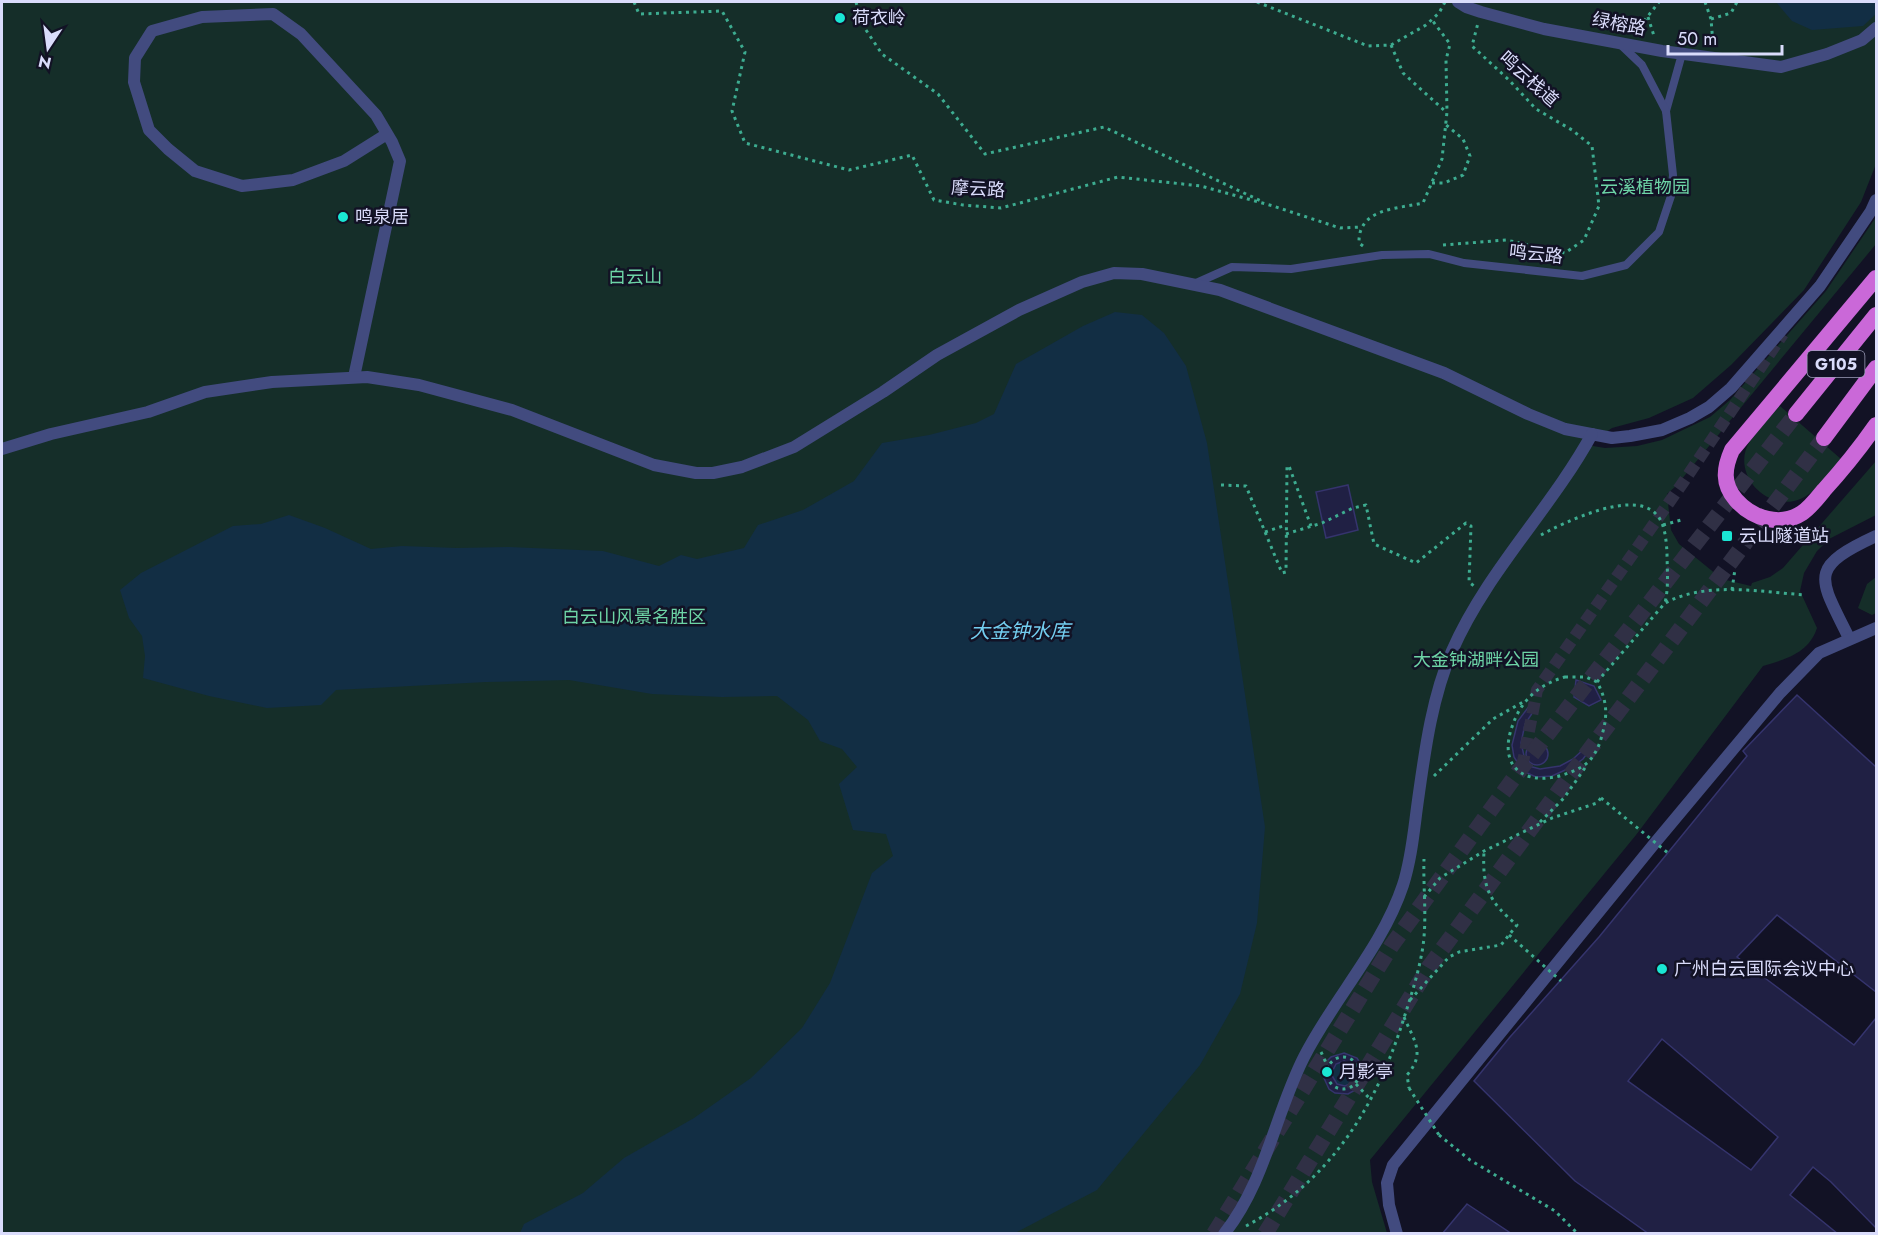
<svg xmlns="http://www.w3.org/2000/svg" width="1878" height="1235" font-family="Jost,'Noto Sans SC',sans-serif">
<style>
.green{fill:#152e29}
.water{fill:#122e44}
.building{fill:#202044;stroke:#35346d;stroke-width:1.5;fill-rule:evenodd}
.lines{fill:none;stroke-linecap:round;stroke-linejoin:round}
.secondary-tunnel{stroke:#303045;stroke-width:12;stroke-dasharray:12 6;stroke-linecap:butt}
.trunk-tunnel{stroke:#303045;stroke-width:16;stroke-dasharray:16 8;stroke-linecap:butt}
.path{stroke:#3dac90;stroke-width:3;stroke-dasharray:3 4.5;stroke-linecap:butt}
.service{stroke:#424b7f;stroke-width:8}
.minor{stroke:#424b7f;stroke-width:12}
.trunk{stroke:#ca68d8;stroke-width:16}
.path-bridge{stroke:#3dac90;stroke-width:3;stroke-dasharray:3 4.5;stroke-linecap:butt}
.poi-dot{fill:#1ae6d4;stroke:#121225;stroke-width:2}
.labels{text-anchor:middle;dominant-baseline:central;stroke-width:5;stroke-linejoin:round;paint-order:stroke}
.shield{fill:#121225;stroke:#9e9fbb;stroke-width:1.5}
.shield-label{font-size:16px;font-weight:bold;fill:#dadcfb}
.poi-label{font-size:18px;fill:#dadcfb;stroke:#121225;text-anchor:start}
.street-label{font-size:18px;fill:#dadcfb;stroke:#121225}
.park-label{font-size:18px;fill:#6dd4a6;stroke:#121225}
.water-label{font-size:20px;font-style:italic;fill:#73cef0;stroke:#121225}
</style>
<rect width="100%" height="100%" fill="#121225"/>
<g class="green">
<path d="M 2,2 L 1876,2 L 1876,164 L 1861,202 L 1804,290 L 1731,365 L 1693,398 L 1649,418 L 1612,428 L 1587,445 L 1605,448 L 1637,446 L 1662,440 L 1710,417 L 1730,400 L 1826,291 L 1876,217 L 1876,244 L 1676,486 L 1667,494 L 1671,530 L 1679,544 L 1722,579 L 1751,586 L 1752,583 L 1770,577 L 1783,568 L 1876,461 L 1876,515 L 1829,539 L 1817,551 L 1804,573 L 1800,591 L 1817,628 C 1809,653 1786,659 1763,666 L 1636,835 L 1370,1160 L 1372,1182 L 1387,1233 L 2,1234 Z"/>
<path d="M 1780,406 L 1841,459 C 1828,475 1815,496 1794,501 C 1762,508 1731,470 1750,441 C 1757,429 1770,417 1780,406 Z"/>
<polygon points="1876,577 1876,613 1872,615 1858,608 1867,584"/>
</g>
<g class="water">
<polygon points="1776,2 1876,2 1876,14 1863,26 1812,30 1792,21"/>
<polygon points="1115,312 1142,315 1164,333 1186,366 1207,443 1265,827 1257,923 1240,994 1200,1065 1097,1190 1015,1233 520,1233 524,1224 583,1193 624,1158 694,1118 751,1078 802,1028 830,983 872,873 893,856 886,834 853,830 839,784 857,767 842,749 820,741 808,720 777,696 722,697 652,694 569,680 486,682 336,690 321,705 267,708 209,696 143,678 145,656 142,636 129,618 120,590 141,573 233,526 261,524 289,515 325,528 371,549 402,546 457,548 509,547 603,551 659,566 681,555 697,559 744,548 758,525 803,510 854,481 882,443 929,435 976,423 994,414 1016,364 1083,326"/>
<circle cx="1344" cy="1074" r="12"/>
</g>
<g class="building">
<polygon points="1348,485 1358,530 1326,538 1316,492"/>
<polygon points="1576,680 1594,686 1601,700 1589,706 1574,697"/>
<path d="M 1797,695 L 1876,767 L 1876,992 L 1777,915 L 1737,957 L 1854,1045 L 1876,1018 L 1876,1228 L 1831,1182 L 1813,1167 L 1790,1195 L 1838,1234 L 1649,1234 L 1575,1181 L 1474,1081 L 1510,1037 L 1599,937 L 1747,756 L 1743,751 ZM 1662,1039 L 1778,1137 L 1751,1170 L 1628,1081 Z"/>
<polygon points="1530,705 1535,709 1525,724 1521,743 1525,760 1529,766 1540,769 1560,766 1573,759 1585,748 1589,751 1583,759 1572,767 1552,776 1536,777 1523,771 1514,757 1512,745 1518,721"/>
<circle cx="1537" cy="754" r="11"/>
<path d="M 1344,1053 L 1357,1058 L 1364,1069 L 1363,1082 L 1359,1088 L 1348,1094 L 1335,1093 L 1329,1089 L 1323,1076 L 1326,1062 L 1331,1057 ZM 1344,1061 L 1351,1064 L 1356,1075 L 1352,1083 L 1345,1086 L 1337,1084 L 1331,1074 L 1336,1064 Z"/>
<polygon points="1467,1204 1512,1234 1442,1234"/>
</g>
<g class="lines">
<polyline class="secondary-tunnel" points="1522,767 1537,690 1682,484 1783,334"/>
<g class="trunk-tunnel">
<polyline points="1214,1234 1392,945 1522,767 1796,414"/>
<polyline points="1265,1234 1429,967 1560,789 1824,438"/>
</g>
<g class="path">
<polyline points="634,2 639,14 722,11 745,52 732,111 745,143 849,170 912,155 934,200 963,205 1001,208 1118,177 1201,186 1273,206 1340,228 1362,227"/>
<polyline points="856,2 862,24 882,54 938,94 985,154 1104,127 1263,202"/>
<polyline points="1257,2 1368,46 1391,45 1426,25 1439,13 1445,2"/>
<polyline points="1705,2 1711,19 1713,44"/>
<polyline points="1648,17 1654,36"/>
<polyline points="1711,19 1731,13 1737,2"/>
<polyline points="1633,31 1641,25 1659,2"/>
<polyline points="1391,45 1403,73 1446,112"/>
<polyline points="1432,183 1444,183 1463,175 1470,156 1463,139 1445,124"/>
<polyline points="1443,245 1506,240 1565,253 1584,240 1599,206 1592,146 1572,130 1536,109 1509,80 1472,46 1478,23"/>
<path d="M 1363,246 L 1359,243 C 1358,208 1397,209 1423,203 L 1442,159 L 1447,112 L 1446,60 L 1450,44 L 1432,20"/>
<polyline points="1221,485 1246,486 1282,573 1286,572 1287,466 1289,466 1311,526"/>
<polyline points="1663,525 1681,520"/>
<polyline points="1265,532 1286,525"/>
<polyline points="1286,534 1322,523 1353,508 1366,505 1374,544 1416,563 1466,523 1471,526 1469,582 1474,586"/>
<path d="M 1541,535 C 1565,522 1631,490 1655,513 C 1665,522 1666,539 1667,552 C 1667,569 1669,586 1665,603"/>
<polyline points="1732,590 1735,569"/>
<path d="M 1565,677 L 1586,677 L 1597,682 C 1607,700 1608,715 1602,735 C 1600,744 1596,753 1590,760 C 1585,766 1578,769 1571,772 C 1530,789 1495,771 1513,724 C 1522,699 1540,684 1565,677 Z"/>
<path d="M 1597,682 L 1665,603 C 1707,581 1760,592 1806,595"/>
<polyline points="1434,776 1493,719 1523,702"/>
<polyline points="1540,822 1564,798 1587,765"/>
<polyline points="1424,897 1440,878 1484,851 1552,818 1597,803 1601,798"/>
<path d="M 1410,1000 L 1449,957 L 1459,952 L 1501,945 L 1517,925 C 1489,902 1482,887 1484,851"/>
<path d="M 1404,1017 C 1414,1041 1426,1053 1407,1075 L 1409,1088"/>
<polyline points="1321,1052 1328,1067"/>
<circle cx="1343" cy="1073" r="16"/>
<polyline points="1356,1084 1371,1100"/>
<polyline points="1439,1135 1470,1160 1555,1211 1578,1234"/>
<path d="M 1246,1226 C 1329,1182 1375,1109 1403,1021 C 1411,996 1419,972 1423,946 C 1427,917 1423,887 1424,859"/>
</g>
<g class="service">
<polyline points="1666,111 1682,54"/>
<polyline points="1194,284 1232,267 1291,269 1382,255 1429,254 1464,263 1582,276 1626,265 1659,232 1671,196 1673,175 1666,111 1642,65 1621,45"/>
</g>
<g class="minor">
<polyline points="1458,2 1466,7 1481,12 1544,29 1662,51 1781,67 1827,54 1862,40 1876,28"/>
<polyline points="354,377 400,161 392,142 376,115 301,34 273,14 202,17 152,31 135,58 134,82 149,130 168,149 195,171 242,186 293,180 344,161 387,134"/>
<polyline points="2,449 51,434 148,412 205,392 272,382 367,377 419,385 512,410 654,465 696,473 713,473 742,467 794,447 883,392 937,355 1019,310 1082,282 1114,273 1142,274 1220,290 1444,373 1528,414 1565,429 1612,438 1630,436 1662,430 1690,418 1709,407 1731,388 1820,286 1871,211 1876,200"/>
<path d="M 1849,638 C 1819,577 1807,568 1876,536"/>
<path d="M 1224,1234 C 1265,1183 1275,1114 1304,1057 C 1334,998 1382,948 1403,885 C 1412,857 1414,828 1418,800 C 1425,750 1432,697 1452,651 C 1487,571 1551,509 1592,434"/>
<polyline points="1397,1234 1389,1205 1387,1183 1393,1165 1654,844 1780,693 1819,653 1876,628"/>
</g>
<g class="trunk">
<path d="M 1876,278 L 1732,450 C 1724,468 1722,484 1736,500 C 1753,519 1781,527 1802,513 C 1811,507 1818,497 1824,490 C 1843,469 1860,448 1876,425"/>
<polyline points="1796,414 1876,315"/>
<polyline points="1824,438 1876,368"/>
</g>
<g class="path-bridge">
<polyline points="1601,798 1668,853"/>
<polyline points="1509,935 1561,981"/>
<polyline points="1409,1088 1439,1135"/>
</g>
</g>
<g class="poi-dot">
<circle cx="840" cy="18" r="6"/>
<circle cx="343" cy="217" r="6"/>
<rect x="1721" y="530" width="12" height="12" rx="3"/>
<circle cx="1662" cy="969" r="6"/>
<circle cx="1327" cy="1072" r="6"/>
</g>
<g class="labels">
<rect class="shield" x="1807.5" y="351" width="57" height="26" rx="4.5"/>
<g class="shield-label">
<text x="1836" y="364">G105</text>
</g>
<g class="poi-label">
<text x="852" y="18">荷衣岭</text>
<text x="355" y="217">鸣泉居</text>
<text x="1739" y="536">云山隧道站</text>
<text x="1674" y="969">广州白云国际会议中心</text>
<text x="1339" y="1072">月影亭</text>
</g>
<g class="street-label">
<text transform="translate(1619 24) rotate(11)">绿榕路</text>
<text transform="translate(1529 79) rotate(42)">鸣云栈道</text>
<text transform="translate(978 189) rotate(3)">摩云路</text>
<text transform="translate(1536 254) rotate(6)">鸣云路</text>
</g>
<g class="park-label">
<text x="1645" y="187">云溪植物园</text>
<text x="635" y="277">白云山</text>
<text x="634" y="617">白云山风景名胜区</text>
<text x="1476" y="660">大金钟湖畔公园</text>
</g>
<g class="water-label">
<text x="1020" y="631">大金钟水库</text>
</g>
</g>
<rect width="1878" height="1235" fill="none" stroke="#dadcfb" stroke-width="6"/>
<g transform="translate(48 48) rotate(193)" stroke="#121225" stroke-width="4.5" paint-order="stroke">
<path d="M0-4.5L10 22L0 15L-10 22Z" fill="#dadcfb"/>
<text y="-9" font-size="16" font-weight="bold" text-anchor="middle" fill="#dadcfb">N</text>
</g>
<path d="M1668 45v9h114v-9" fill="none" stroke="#dadcfb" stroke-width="3"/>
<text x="1677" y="45" font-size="18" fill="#dadcfb" stroke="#121225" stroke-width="4.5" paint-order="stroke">50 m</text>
</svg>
